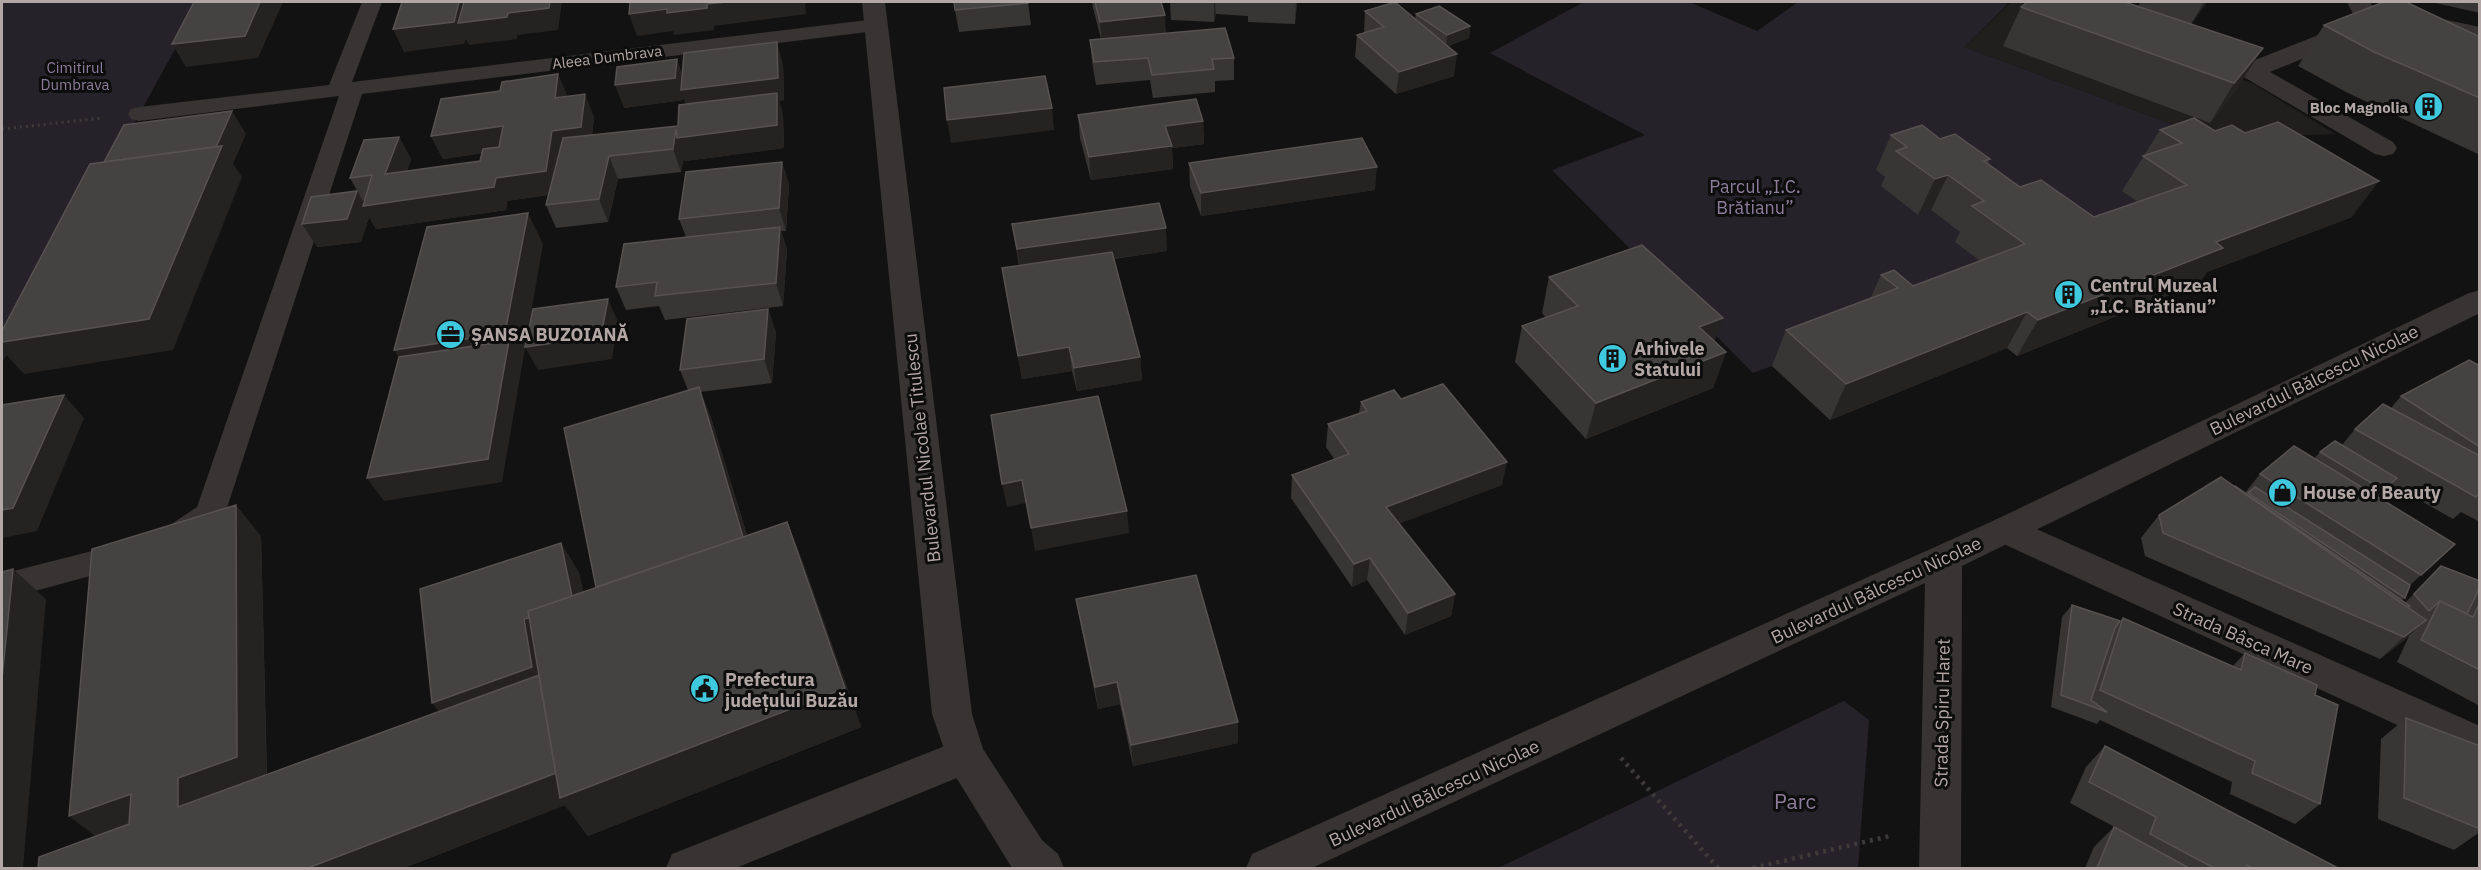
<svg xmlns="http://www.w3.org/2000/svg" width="2481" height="870" font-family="'IBM Plex Sans',sans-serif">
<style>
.built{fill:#201f1e}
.green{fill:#26222a}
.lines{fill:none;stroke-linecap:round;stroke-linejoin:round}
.path-far1{stroke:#3e3a39;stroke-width:3;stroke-dasharray:2 4;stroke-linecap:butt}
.path{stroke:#3e3a39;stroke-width:4.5;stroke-dasharray:3 5;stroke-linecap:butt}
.service{fill:#373433;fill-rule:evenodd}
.minor{fill:#373433;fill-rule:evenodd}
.tertiary{fill:#373433;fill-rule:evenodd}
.wall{fill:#383635}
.shaded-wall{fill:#242322}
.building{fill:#454341;stroke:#565251;stroke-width:1.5}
.labels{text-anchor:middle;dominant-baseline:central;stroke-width:6;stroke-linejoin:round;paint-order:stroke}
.far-street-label{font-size:15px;fill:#b2a7a4;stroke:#0e0d0d}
.far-park-label{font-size:15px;fill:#8d7d9b;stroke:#0e0d0d}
.far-poi-label{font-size:15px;font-weight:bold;fill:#b2a7a4;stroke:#0e0d0d;text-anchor:end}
.park-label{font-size:18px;fill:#8d7d9b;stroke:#0e0d0d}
.poi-label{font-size:18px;font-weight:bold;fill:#b2a7a4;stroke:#0e0d0d;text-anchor:start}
.street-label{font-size:18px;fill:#b2a7a4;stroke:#0e0d0d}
.near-park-label{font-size:21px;fill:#8d7d9b;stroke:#0e0d0d}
</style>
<rect width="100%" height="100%" fill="#131212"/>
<polygon class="built" points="2011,2 2019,2 2254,84 2335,134 2209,138 1964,47"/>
<g class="green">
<polygon points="2,2 201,2 2,363"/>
<polygon points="1584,2 1689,2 1757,31 1798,2 2002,2 2008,4 1964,47 2209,138 2165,220 2074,253 1877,170 1892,183 1918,215 1931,210 1967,237 2006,280 1753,373 1552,170 1645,135 1490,53"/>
<polygon points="1844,701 1869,720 1858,868 1498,868"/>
</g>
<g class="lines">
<polyline class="path-far1" points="2,129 103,118"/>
<g class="path">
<polyline points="1621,758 1718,868"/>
<polyline points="1753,868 1890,836"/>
</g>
<g class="service">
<path d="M 362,2 L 382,2 L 352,82 L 876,19 L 883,21 L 886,25 L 883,29 L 876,31 L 362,94 L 225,514 C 219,525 189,548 177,547 C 173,546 170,544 167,543 L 163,535 L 167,527 L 197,507 L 339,96 L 139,121 L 131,119 L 128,114 L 131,109 L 139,107 L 329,85 Z"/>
<polygon points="127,542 138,545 142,554 138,563 2,600 2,574"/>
</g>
<g class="minor">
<polygon points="2347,2 2370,2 2377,14 2367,32 2270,72 2393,142 2397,148 2393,154 2384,156 2375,154 2242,76 2199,61 2196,56 2199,51 2208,49 2250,62 2349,23 2353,14"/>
<polygon points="2423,15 2480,27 2480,41 2415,27 2411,22 2415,17"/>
<polygon points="2007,516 2480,726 2480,763 1995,540 1989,530 1995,520"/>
<polygon points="965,738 979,743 985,756 979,769 736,868 666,868 672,854"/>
</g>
<g class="tertiary">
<polygon points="862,2 885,2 972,714 983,749 1042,840 1058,854 1064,868 1012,868 951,769 932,714"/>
<polygon points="2480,290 2480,313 1962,566 1961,868 1919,868 1925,583 1312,868 1246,868 1252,854 1995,520 2469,293"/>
</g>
</g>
<g class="wall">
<polygon points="1028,2 1031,25 959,32 955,10"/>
<polygon points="1092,2 1161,2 1166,33 1234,58 1234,80 1215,81 1215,92 1153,98 1150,80 1096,85 1092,62 1090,40 1101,39 1093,8"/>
<polygon points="1170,2 1297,2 1295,24 1248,22 1248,16 1216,14 1214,22 1171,20"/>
<polygon points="2141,2 2207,2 2191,24 2238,87 2210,123 2003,46 2021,7 2138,6"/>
<polygon points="2431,2 2480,2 2480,13"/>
<polygon points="1365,11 1415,19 1416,14 1470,26 1469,38 1448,46 1454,76 1396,94 1355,57 1357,35 1364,33"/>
<polygon points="2324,25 2480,37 2480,155 2346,92 2298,66"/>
<polygon points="677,59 682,75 783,64 784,100 779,101 783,115 784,148 685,161 684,157 681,172 618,179 608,222 556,228 546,205 548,195 507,201 506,210 376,229 369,217 361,242 317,247 357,191 364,203 364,200 363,201 350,178 399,137 411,159 407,171 480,161 482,153 443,159 431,136 567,96 594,117 592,135 678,126 686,104 683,97 683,100 624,108"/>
<polygon points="1078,115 1203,121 1204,144 1172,148 1173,169 1091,180 1080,138"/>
<polygon points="2160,130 2352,217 2207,272 2199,283 2017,356 2007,348 1830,420 1772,366 1786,330 1870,299 1881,275 1913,286 1980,261 1955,242 1960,232 1931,210 1918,215 1881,186 1885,177 1876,170 1891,135 1940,139 1990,159 1988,164 2020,187 2094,217 2138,202 2122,191"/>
<polygon points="782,162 789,185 786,231 781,231 787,250 783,306 665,320 659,306 626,310 616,287 686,237 679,219"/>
<polygon points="1189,163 1375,190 1201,216 1190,186"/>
<polygon points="1012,224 1167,251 1114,259 1140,357 1142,380 1077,391 1072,371 1022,379 1002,268 1019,266"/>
<polygon points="1549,277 1714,342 1726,352 1713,388 1586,439 1515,362 1522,326 1546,318 1542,313"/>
<polygon points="768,309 776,333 772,383 700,392 711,418 747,535 787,522 803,563 861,727 588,836 565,805 404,868 38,868 95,837 261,536 267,775 439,712 561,543 579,573 583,592 596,587 688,390 680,370"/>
<polygon points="2480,366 2480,522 2461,512 2453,519 2391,484 2377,497 2455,544 2409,586 2405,598 2402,600 2405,603 2441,566 2480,581 2480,706 2397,662 2409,636 2402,642 2380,659 2145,556 2141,538 2159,515 2234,486 2245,493 2260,474 2314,459 2320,452 2342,445 2355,429 2391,408 2401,396"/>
<polygon points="1401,399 1502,485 1399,523 1455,594 1451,616 1405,635 1367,580 1352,587 1291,498 1292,475 1335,460 1326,447 1328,424 1359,413 1361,402"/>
<polygon points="1076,599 1238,743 1133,766 1120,704 1098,709 1080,621"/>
<polygon points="2072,605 2120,621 2123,618 2233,666 2245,653 2315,695 2320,804 2295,824 2230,794 2232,782 2100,720 2097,724 2051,707 2062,617"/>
<polygon points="2406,718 2480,746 2480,832 2454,850 2378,819 2381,739"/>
<polygon points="2105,746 2338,868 2085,868 2094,847 2114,827 2135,838 2070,803 2086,767"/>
</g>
<g class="shaded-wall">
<polygon points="260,2 283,2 258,58 186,67 172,44"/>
<polygon points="459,2 466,2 508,13 550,2 562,2 558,30 517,35 517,39 469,45 466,39 464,44 404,52 393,29"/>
<polygon points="727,2 805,2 806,14 714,26 714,30 674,35 673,31 637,36 629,14"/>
<polygon points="1214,2 1215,2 1216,14 1214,22"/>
<polygon points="1296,2 1297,2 1295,24"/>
<polygon points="2204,2 2207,2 2190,26"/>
<polygon points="1165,15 1166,37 1102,44 1100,22"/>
<polygon points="1470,26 1469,38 1446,47 1447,35"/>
<polygon points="777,42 783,64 784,100 779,101 783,115 784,148 685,161 684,157 681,172 673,149 676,129 689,113 683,97 683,100 624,108 615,85 677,59 684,82"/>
<polygon points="2263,48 2238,87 2210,123 2234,83"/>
<polygon points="1457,54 1454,76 1396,94 1399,72"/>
<polygon points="558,74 568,97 555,98"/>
<polygon points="585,94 594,117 590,150 557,194 507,201 506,210 376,229 369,217 361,242 317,247 302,224 357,191 365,206 496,178 552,131"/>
<polygon points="1052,108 1054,130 951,143 947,120"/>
<polygon points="232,111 246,134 233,164 242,177 173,350 24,374 2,350 2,342"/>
<polygon points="1203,121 1204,144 1172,148 1173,169 1091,180 1089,157 1165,126"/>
<polygon points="503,126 513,149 443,159 431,136"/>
<polygon points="399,137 411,159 398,197 385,174"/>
<polygon points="609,156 618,179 608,222 599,199"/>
<polygon points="782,162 789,185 786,231 779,208"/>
<polygon points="1377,167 1375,190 1201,216 1201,193"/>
<polygon points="1948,175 1931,210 1918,215 1935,179"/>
<polygon points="2379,181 2352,217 2207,272 2199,283 2017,356 2038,320 2216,242"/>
<polygon points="528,213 543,244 502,482 384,501 367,478 414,381 394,350"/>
<polygon points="780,227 787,250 783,306 776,283"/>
<polygon points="1166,228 1167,251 1020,272 1017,249"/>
<polygon points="608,299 618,322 612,359 538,370 525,347"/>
<polygon points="768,309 776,333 772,383 764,359"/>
<polygon points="2027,312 2007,348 1830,420 1846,384"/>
<polygon points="1723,318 1710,354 1699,327"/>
<polygon points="1069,347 1072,371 1022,379 1018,356"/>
<polygon points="1726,352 1713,388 1586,439 1596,403"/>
<polygon points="1140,357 1142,380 1077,391 1074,368"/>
<polygon points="699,387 711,418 760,579 616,630"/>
<polygon points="64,395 84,418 37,531 2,538 2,510"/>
<polygon points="1507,462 1502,485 1383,530 1386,507"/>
<polygon points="2397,478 2385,490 2371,502 2383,490"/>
<polygon points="1022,480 1026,503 1007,507 1002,484"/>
<polygon points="236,505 261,536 267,785 178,807 178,778"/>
<polygon points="1127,511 1129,533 1035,551 1031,528"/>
<polygon points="787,522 803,563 861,727 588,836 565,805 404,868 308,868 455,731 432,703 524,619 561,543 579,573 591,632"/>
<polygon points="2455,544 2432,566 2397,597 2421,575"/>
<polygon points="1370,558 1367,580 1352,587 1354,564"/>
<polygon points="13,569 46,599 23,868 2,868 2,679"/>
<polygon points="1455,594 1451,616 1405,635 1408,613"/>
<polygon points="2426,620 2402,642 2380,659 2404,637"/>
<polygon points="1117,682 1120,704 1098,709 1095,687"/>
<polygon points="1238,722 1238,743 1133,766 1131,745"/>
<polygon points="131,794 164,821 104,843 69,816"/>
</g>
<g class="building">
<polygon points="194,2 260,2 245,36 172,44"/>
<polygon points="402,2 459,2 454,22 393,29"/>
<polygon points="464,2 550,2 549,8 508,13 507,17 458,23"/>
<polygon points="630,2 727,2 707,4 707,8 667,13 667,9 629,14"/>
<polygon points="954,2 1028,2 1028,3 955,10"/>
<polygon points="1095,2 1161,2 1165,15 1100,22"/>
<polygon points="1395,2 1457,54 1399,72 1357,35 1384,27 1365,11"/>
<polygon points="2027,2 2125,2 2263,48 2234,83 2021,7"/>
<polygon points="2384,2 2406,2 2480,37 2480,98 2374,52 2324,25"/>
<polygon points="1439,6 1470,26 1447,35 1416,14"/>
<polygon points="1225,28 1234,58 1212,59 1214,69 1152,75 1148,58 1094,62 1090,40"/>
<polygon points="777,42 778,78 681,90 684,53"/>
<polygon points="677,59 675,78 615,85 617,67"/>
<polygon points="558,74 555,98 585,94 581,127 552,131 546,171 496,178 494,187 363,206 372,175 350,178 364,140 399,137 385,174 480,161 483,149 499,147 503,126 431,136 441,99 500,91 502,82"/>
<polygon points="1045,76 1052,108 947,120 944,88"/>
<polygon points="777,93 777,125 677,138 676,129 673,149 609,156 599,199 546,205 563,138 678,126 679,105"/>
<polygon points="1196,99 1203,121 1165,126 1172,146 1089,157 1078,115"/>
<polygon points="232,111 216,147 104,162 124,125"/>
<polygon points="2194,118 2215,131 2232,125 2245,133 2278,122 2379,181 2216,242 2223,248 2038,320 2027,312 1846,384 1786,330 1898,288 1881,275 1894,270 1913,286 2025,244 1972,206 1984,201 1948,175 1935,179 1896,151 1907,147 1891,135 1922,125 1940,139 1955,134 1990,159 1984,161 2020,187 2041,180 2094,217 2187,185 2143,156 2182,143 2160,130"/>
<polygon points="1362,138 1377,167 1201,193 1189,163"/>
<polygon points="222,146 149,319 2,342 2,331 90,164"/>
<polygon points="782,162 779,208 679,219 686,172"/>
<polygon points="357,191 347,219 302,224 311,197"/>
<polygon points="1159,203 1166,228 1017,249 1012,224"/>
<polygon points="528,213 505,333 394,350 427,227"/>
<polygon points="780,227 776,283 655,296 657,282 616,287 624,244"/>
<polygon points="1642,245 1723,318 1699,327 1726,352 1596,403 1522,326 1578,306 1549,277"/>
<polygon points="1112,252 1140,357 1074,368 1069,347 1018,356 1002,268"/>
<polygon points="608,299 601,336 525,347 533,309"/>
<polygon points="768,309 764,359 680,370 687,319"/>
<polygon points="509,341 488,459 367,478 399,357"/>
<polygon points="2469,360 2480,366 2480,447 2401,396"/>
<polygon points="1443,384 1507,462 1386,507 1455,594 1408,613 1370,558 1354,564 1292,475 1349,454 1328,424 1367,411 1361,402 1394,390 1401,399"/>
<polygon points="699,387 743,537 596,587 564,428"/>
<polygon points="64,395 13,508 2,510 2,405"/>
<polygon points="1098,396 1127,511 1031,528 1022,480 1002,484 991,415"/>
<polygon points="2383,404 2480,456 2480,493 2476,497 2355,429"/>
<polygon points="2335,441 2397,478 2383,490 2320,452"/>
<polygon points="2294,446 2455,544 2421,575 2260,474"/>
<polygon points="2221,477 2426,620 2404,637 2163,533 2159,515"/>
<polygon points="2234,486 2235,486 2410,606 2407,607"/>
<polygon points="2255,487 2410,585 2405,598 2248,493"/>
<polygon points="236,505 237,757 178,778 178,807 539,675 556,773 308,868 38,868 39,857 129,824 131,794 69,816 92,549"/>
<polygon points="787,522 845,688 560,798 528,611"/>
<polygon points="561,543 572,596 528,611 529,618 524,619 532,667 432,703 420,589"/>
<polygon points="2441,566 2480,581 2480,587 2467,614 2440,601 2429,611 2414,594"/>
<polygon points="13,569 2,679 2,572"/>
<polygon points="1196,575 1238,722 1131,745 1117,682 1095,687 1076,599"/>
<polygon points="2440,601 2473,617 2480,602 2480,670 2421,640"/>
<polygon points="2072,605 2120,621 2115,628 2091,700 2107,712 2061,695"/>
<polygon points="2123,618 2241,670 2245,653 2317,685 2315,695 2338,705 2320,804 2252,773 2255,761 2100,690"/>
<polygon points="2406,718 2480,746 2480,829 2404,798"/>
<polygon points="2105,746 2338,868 2253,868 2247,865 2246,868 2214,868 2150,834 2156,817 2089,782"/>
<polygon points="2114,827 2189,868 2097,868"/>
</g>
<defs>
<symbol id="building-disc" viewBox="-11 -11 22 22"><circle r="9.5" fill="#3fc9de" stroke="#0e0d0d"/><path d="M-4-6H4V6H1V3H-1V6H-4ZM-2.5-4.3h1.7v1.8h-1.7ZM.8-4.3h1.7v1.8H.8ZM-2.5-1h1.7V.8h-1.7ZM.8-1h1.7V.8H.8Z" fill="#111"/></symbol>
<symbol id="office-disc" viewBox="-11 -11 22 22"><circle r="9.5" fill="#3fc9de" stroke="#0e0d0d"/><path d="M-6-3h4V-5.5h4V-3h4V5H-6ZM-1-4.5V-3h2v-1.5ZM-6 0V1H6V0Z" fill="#111"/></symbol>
<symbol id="shop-disc" viewBox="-11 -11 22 22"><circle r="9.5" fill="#3fc9de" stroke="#0e0d0d"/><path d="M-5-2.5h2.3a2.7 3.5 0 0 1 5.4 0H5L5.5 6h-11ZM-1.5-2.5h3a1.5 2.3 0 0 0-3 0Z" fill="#111"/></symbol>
<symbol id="civic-disc" viewBox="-11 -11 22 22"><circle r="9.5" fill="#3fc9de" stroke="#0e0d0d"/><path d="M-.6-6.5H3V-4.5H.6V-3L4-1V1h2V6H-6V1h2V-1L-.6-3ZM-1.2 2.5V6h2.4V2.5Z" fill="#111"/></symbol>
</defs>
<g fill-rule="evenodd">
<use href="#building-disc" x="2412" y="90" width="33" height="33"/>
<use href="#building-disc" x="2052" y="278" width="33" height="33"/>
<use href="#office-disc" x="434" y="318" width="33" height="33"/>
<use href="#building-disc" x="1596" y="342" width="33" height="33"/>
<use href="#shop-disc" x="2266" y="476" width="33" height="33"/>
<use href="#civic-disc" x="688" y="672" width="33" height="33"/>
</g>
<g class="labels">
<g class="far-street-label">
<text transform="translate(607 57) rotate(-7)">Aleea Dumbrava</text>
</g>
<g class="far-park-label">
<text x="75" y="67">Cimitirul<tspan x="75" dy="17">Dumbrava</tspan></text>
</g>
<g class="far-poi-label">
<text x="2408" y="107">Bloc Magnolia</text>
</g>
<g class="park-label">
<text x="1755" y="186">Parcul „I.C.<tspan x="1755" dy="21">Brătianu”</tspan></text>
</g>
<g class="poi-label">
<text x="2090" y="285">Centrul Muzeal<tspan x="2090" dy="21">„I.C. Brătianu”</tspan></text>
<text x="471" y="334">ȘANSA BUZOIANĂ</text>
<text x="1634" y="348">Arhivele<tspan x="1634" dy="21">Statului</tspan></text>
<text x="2303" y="492">House of Beauty</text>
<text x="725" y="679">Prefectura<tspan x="725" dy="21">județului Buzău</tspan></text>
</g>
<g class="street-label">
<text transform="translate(2314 380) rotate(-26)">Bulevardul Bălcescu Nicolae</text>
<text transform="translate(922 448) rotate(-96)">Bulevardul Nicolae Titulescu</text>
<text transform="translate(1876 590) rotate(-25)">Bulevardul Bălcescu Nicolae</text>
<text transform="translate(2243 638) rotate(24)">Strada Bâsca Mare</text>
<text transform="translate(1942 713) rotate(-89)">Strada Spiru Haret</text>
<text transform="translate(1434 793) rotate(-25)">Bulevardul Bălcescu Nicolae</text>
</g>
<g class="near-park-label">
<text x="1795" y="801">Parc</text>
</g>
</g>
<rect width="2481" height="870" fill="none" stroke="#b2a7a4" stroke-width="6"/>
</svg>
